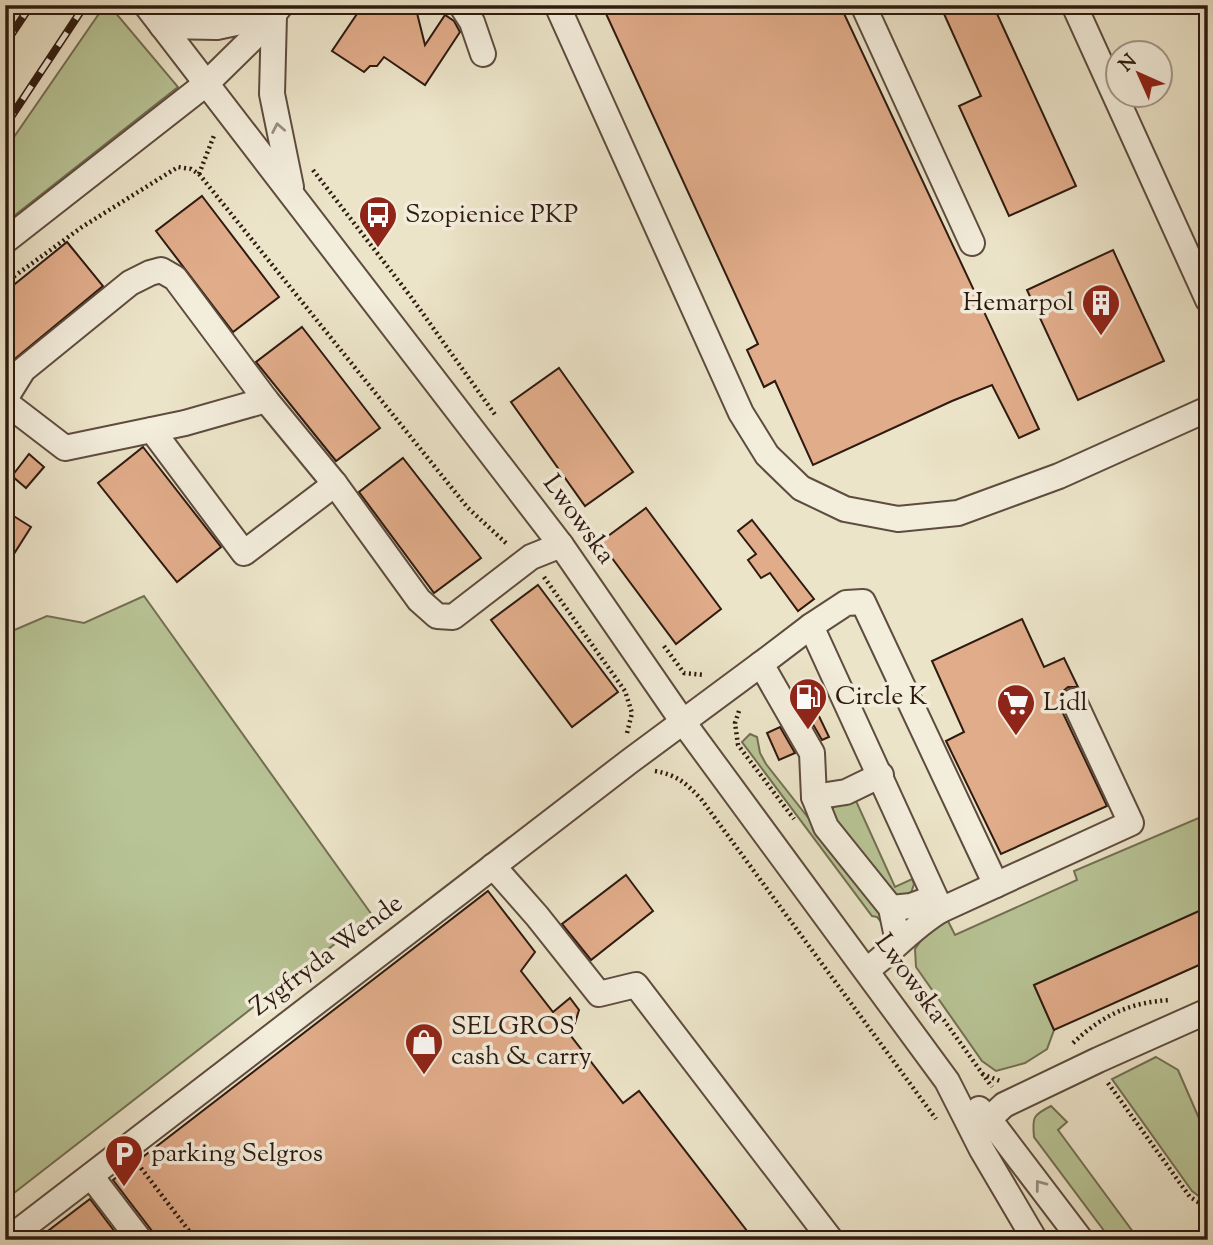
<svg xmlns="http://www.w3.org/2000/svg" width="1213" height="1245" font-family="'Sorts Mill Goudy',serif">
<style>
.green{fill:#b8c496;stroke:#736f53;stroke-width:2}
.building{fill:#e1ac8a;stroke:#2e1a10;stroke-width:2}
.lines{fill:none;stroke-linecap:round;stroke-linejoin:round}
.minor-casing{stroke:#5e4c3e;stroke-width:28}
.path{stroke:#2e1a10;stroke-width:4.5;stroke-dasharray:2 3.5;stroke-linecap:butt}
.minor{stroke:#f3eddc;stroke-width:24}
.rail-casing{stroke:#2e1a10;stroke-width:8}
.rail{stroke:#f3eddc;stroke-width:5;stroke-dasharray:16;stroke-linecap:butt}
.oneway{stroke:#9a8e80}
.labels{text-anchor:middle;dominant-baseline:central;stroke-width:7;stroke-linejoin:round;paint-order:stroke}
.poi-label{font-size:26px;fill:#2e1a10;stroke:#f3eddc;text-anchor:start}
.street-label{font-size:26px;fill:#2e1a10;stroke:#f3eddc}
</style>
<rect width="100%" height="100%" fill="#ece4c9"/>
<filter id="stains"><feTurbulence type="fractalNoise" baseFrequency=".00286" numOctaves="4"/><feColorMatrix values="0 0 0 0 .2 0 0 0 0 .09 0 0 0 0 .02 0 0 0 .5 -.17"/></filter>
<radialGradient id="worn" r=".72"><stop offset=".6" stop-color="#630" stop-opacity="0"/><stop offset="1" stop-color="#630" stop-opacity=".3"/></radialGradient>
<g class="green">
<polygon points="105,5 109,5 178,87 5,223 5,150"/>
<polygon points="144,596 372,915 5,1200 5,634 47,616 84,623"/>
<polygon points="750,734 757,737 760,753 766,764 869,895 879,910 883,924 877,917 872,916 742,742"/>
<polygon points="871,789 873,793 856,801 895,887 912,879 914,884 911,893 899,898 833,821 833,806"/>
<polygon points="1208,814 1208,907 1034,985 1054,1030 1047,1049 1025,1063 996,1071 982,1061 916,967 915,949 927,932 946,917 955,935 1077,880 1074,871"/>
<polygon points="1156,1057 1178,1070 1208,1139 1208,1203 1192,1191 1112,1079"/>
<path d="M 1051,1106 L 1067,1122 L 1058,1130 L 1139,1240 L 1111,1240 L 1034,1137 C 1032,1117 1033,1115 1051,1106 Z"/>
</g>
<g class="building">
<polygon points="363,5 415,5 425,45 445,15 454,21 460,32 425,85 384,57 377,66 370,66 364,72 332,51"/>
<polygon points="602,5 840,5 1039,429 1019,438 992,385 952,401 813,465 775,381 764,387 747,350 758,344"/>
<polygon points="940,5 993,5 1076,186 1009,216 959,106 981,96"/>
<polygon points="202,196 279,297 233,332 156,231"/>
<polygon points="67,242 103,286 5,367 5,292"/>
<polygon points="1113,250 1164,361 1078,400 1027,290"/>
<polygon points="302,327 380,428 336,461 256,362"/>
<polygon points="559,368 633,472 585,506 511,402"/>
<polygon points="143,447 221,547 177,582 98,483"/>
<polygon points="29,454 44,467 26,488 12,476"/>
<polygon points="403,458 481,558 434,593 359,492"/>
<polygon points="646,508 721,609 676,644 600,542"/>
<polygon points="12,515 31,527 5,568 5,526"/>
<polygon points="752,520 814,599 798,611 770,573 761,578 748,560 756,554 738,531"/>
<polygon points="538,585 618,692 572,727 491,620"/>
<polygon points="1022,619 1044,667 1064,658 1078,687 1068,687 1062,692 1059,699 1060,707 1107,806 1001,854 946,741 964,732 932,661"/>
<polygon points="816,710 829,737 822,740 807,714"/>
<polygon points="780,727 795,753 779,760 767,733"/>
<polygon points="626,875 653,911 591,960 562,924"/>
<polygon points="488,891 535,952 521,971 553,1012 570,998 579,1010 571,1036 623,1103 639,1091 754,1240 155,1240 152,1231 113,1180"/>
<polygon points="1208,907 1208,961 1054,1030 1034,985"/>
<polygon points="90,1199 121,1240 36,1240"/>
</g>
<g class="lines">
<defs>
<g id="minor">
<polyline points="146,5 561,545 683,722 947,1081 982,1150 1035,1240"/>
<polyline points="461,5 472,22 483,54"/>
<polyline points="557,5 741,413 767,455 801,488 845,509 898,519 958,513 1059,476 1208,409"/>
<polyline points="863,5 972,243"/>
<polyline points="1074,5 1208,300"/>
<polyline points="274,15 272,94 291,187"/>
<polyline points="162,26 217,27 274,15"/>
<polyline points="5,241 207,83 261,30 281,5"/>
<polyline points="5,399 23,370 130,283 150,273 161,270 175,278 266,400 335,484 419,600 437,616 453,617 531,557 561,545"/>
<polyline points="5,402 65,448 185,423 266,400"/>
<polyline points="152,430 244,553 335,484"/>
<polyline points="811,626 761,664 812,753 814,797 826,827 891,908 898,942"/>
<polyline points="814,797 846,792 881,775"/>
<polyline points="493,866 537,916 599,994 636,985 831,1240"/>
<polyline points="891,908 911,906 933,898"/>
<polyline points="941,910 1131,823 1074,701"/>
<path d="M 867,970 C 894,950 911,928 941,910 L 811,626 L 846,603 L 863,602 L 996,885"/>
<polyline points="979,1109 989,1119 1081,1240"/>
<polyline points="989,1119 1004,1105 1098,1060 1208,1011"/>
<polyline points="91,1176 140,1240"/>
<polyline points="7,1240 630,761 761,664"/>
</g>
</defs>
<use href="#minor" class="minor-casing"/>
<g class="path">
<polyline points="313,170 411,297 496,416"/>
<polyline points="199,174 215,133"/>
<polyline points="5,283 82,227 178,167 191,169 199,174 468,508 507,544"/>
<polyline points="544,577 625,691 632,713 627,733"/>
<polyline points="664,646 684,673 704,675"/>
<polyline points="739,711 735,723 738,745 794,819"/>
<path d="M 655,771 C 677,775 686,783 701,799 L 936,1119"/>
<polyline points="905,966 992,1087"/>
<path d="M 1073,1043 C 1103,1015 1130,1002 1171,1000"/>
<polyline points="982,1074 1000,1081"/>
<polyline points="1108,1083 1190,1197 1208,1208"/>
<polyline points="141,1168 196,1240"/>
</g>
<use href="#minor" class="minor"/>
<defs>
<g id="rail">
<polyline points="5,8 7,5"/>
<polyline points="5,44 31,5"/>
<polyline points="5,126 85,5"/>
</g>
</defs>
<use href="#rail" class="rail-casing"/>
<use href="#rail" class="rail"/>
</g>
<defs><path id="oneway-chevron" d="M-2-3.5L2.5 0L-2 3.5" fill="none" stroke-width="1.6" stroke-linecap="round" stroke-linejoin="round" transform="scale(1.75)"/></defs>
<g class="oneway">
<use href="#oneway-chevron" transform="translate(278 128) rotate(-101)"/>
<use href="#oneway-chevron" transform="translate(1040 1185) rotate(-127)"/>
</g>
<defs>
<symbol id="bus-pin" viewBox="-11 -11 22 30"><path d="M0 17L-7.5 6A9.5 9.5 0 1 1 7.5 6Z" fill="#8f2418" stroke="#f3eddc"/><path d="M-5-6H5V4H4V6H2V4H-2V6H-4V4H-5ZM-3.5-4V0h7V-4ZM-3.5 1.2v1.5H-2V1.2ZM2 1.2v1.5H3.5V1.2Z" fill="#fff"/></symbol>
<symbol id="building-pin" viewBox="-11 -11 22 30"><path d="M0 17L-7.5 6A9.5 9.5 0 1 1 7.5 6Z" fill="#8f2418" stroke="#f3eddc"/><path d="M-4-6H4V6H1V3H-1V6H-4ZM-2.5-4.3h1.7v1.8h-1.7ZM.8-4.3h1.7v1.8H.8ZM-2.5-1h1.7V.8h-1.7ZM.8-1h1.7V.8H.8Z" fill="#fff"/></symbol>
<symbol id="fuel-pin" viewBox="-11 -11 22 30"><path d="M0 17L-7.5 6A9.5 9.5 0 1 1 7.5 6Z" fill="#8f2418" stroke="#f3eddc"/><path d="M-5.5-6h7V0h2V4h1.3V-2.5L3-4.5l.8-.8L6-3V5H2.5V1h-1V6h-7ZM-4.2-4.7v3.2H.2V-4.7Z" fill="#fff"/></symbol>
<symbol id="supermarket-pin" viewBox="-11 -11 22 30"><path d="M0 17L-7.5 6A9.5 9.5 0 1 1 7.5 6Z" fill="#8f2418" stroke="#f3eddc"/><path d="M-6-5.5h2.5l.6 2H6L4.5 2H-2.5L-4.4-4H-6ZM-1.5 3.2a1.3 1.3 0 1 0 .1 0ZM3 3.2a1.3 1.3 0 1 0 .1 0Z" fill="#fff"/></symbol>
<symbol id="shop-pin" viewBox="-11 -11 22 30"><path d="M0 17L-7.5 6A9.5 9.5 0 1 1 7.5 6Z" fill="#8f2418" stroke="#f3eddc"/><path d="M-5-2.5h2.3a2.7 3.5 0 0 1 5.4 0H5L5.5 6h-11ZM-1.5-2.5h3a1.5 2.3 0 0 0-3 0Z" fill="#fff"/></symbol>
<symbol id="parking-pin" viewBox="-11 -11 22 30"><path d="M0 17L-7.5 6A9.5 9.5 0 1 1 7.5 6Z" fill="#8f2418" stroke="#f3eddc"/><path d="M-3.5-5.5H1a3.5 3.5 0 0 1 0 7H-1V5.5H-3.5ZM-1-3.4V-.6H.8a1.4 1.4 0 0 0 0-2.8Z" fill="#fff"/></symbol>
</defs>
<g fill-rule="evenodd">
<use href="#bus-pin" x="356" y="193" width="44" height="60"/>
<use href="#building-pin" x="1079" y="281" width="44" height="60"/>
<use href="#fuel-pin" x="786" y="675" width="44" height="60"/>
<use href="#supermarket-pin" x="994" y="681" width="44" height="60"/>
<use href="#shop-pin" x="402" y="1020" width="44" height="60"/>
<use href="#parking-pin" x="102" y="1132" width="44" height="60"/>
</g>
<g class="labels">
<g class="poi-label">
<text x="405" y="215">Szopienice PKP</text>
<text x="1074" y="303" text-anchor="end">Hemarpol</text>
<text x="835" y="697">Circle K</text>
<text x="1043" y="703">Lidl</text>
<text x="451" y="1027">SELGROS<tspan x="451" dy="30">cash &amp; carry</tspan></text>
<text x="151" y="1154">parking Selgros</text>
</g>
<g class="street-label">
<text transform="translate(578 520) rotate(54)">Lwowska</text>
<text transform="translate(327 956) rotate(-37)">Zygfryda Wende</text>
<text transform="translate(910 979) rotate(54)">Lwowska</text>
</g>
</g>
<rect width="1213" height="1245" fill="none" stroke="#ece4c9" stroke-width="28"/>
<rect x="7" y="7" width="1199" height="1231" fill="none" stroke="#2e1a10" stroke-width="3.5"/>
<rect x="14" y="14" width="1185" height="1217" fill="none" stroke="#2e1a10" stroke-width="2"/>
<g transform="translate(1139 74) rotate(315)"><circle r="33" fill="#f3eddc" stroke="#a4998a" stroke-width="2"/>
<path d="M0-5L12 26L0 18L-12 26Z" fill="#8f2418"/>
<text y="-10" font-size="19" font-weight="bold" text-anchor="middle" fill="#2e1a10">N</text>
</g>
<rect width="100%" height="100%" filter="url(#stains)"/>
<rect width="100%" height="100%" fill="url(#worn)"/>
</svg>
